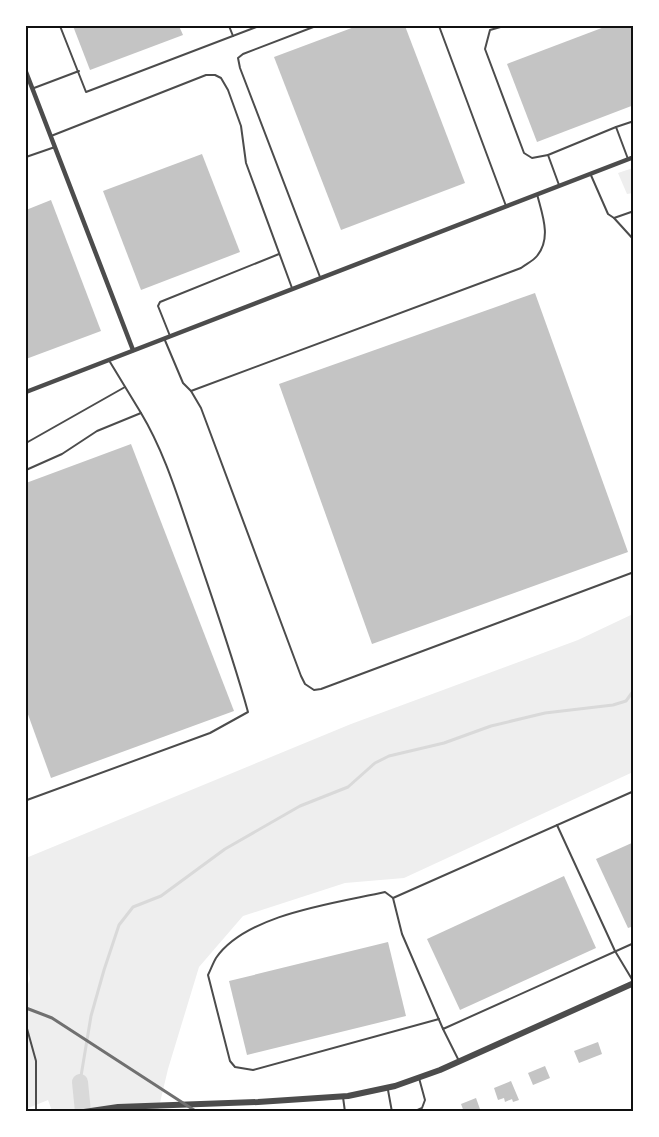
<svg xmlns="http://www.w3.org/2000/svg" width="659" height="1137" font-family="Overpass,sans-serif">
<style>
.green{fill:#eee}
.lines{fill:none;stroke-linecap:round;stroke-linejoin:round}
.stream{stroke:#d9d9d9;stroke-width:3}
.river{stroke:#d9d9d9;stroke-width:16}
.building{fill:#c4c4c4}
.service{stroke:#4c4c4c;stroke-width:2}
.minor{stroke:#4c4c4c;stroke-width:4.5}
.tertiary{stroke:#4c4c4c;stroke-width:6}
.rail{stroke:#707070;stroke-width:3}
.neatline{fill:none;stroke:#111;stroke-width:2}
</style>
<rect width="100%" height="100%" fill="#fff"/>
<g class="green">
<polygon points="633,168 633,193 627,194 618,173"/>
<polygon points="633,614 633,772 404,878 345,883 243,916 199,967 168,1069 158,1111 52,1111 48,1100 26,1109 26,989 30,979 26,956 26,858 351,724 578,640"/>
</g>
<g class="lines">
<polyline class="stream" points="80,1082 91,1016 104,970 119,925 133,907 161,896 225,849 300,806 348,787 375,763 389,756 444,743 491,726 545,713 613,705 626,701 634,690"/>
<polyline class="river" points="80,1082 83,1112"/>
</g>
<g class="building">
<polygon points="73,26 179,26 183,35 90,70"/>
<polygon points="357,26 405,26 465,183 341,230 274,57"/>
<polygon points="607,26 634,26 634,105 537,142 507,64"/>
<polygon points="202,154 240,252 141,290 103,191"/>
<polygon points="51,200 101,331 26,359 26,210"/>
<polygon points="535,293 628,552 372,644 279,384"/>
<polygon points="131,444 234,711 51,778 26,709 26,483"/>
<polygon points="634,842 634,926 628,928 596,859"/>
<polygon points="564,876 596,948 460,1010 427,939"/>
<polygon points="388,942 406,1016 247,1055 229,981"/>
<polygon points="598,1042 602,1054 579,1063 574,1051"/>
<polygon points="545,1066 550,1078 533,1085 528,1073"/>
<polygon points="511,1081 519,1100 513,1102 512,1099 505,1102 504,1098 498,1100 494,1088"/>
<polygon points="476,1098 481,1112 464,1112 461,1104"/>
</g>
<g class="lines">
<g class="service">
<polyline points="60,26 86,92 259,26"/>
<polyline points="229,26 233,36"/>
<polyline points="316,26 243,54 238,58 240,68 320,277"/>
<polyline points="439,26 506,206"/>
<polyline points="504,26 490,30 485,49 524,153 532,158 548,155"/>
<polyline points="34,88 79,71"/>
<polyline points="616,127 634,121"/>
<polyline points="51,136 206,75 215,75 221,78 228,90 241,126 246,163 292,288"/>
<polyline points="26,157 55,147"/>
<polyline points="590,173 608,214 614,218 634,240"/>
<polyline points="559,185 548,155 616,127 628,159"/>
<polyline points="614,218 634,211"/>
<polyline points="170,336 158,306 160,302 279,254"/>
<polyline points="164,338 183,383 191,391 201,408 301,676 305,684 314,690 321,689 634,572"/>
<path d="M 191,391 L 521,268 C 526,264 533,261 537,256 C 552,238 542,214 537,194"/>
<polyline points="26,443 125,387"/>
<polyline points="26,470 62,454 97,431 141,413 110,362"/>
<polyline points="634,791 393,898 402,934 443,1029 634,943"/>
<path d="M 26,799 L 27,800 L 210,733 L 248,712 C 232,654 212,598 193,541 C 178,498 165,453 141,413"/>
<polyline points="557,825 615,951 633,981"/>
<path d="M 393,898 L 385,892 C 336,903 246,914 216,958 C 213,963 211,969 208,975 L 230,1061 L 235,1067 L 253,1070 L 439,1019"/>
<polyline points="26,1025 36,1061 36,1112"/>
<polyline points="443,1029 458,1059"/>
<polyline points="388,1090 392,1112"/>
<polyline points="343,1097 345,1112"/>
<polyline points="413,1112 422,1108 425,1100 419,1078"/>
</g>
<g class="minor">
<polyline points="26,72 133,350"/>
<polyline points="26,392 634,157"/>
</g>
<polyline class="tertiary" points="84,1112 118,1107 258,1102 348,1096 395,1086 440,1070 634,983"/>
<polyline class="rail" points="26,1008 52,1018 197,1112"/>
</g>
<rect width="659" height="1137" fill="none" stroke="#ffffff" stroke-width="54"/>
<rect x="27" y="27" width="605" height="1083" class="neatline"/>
</svg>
